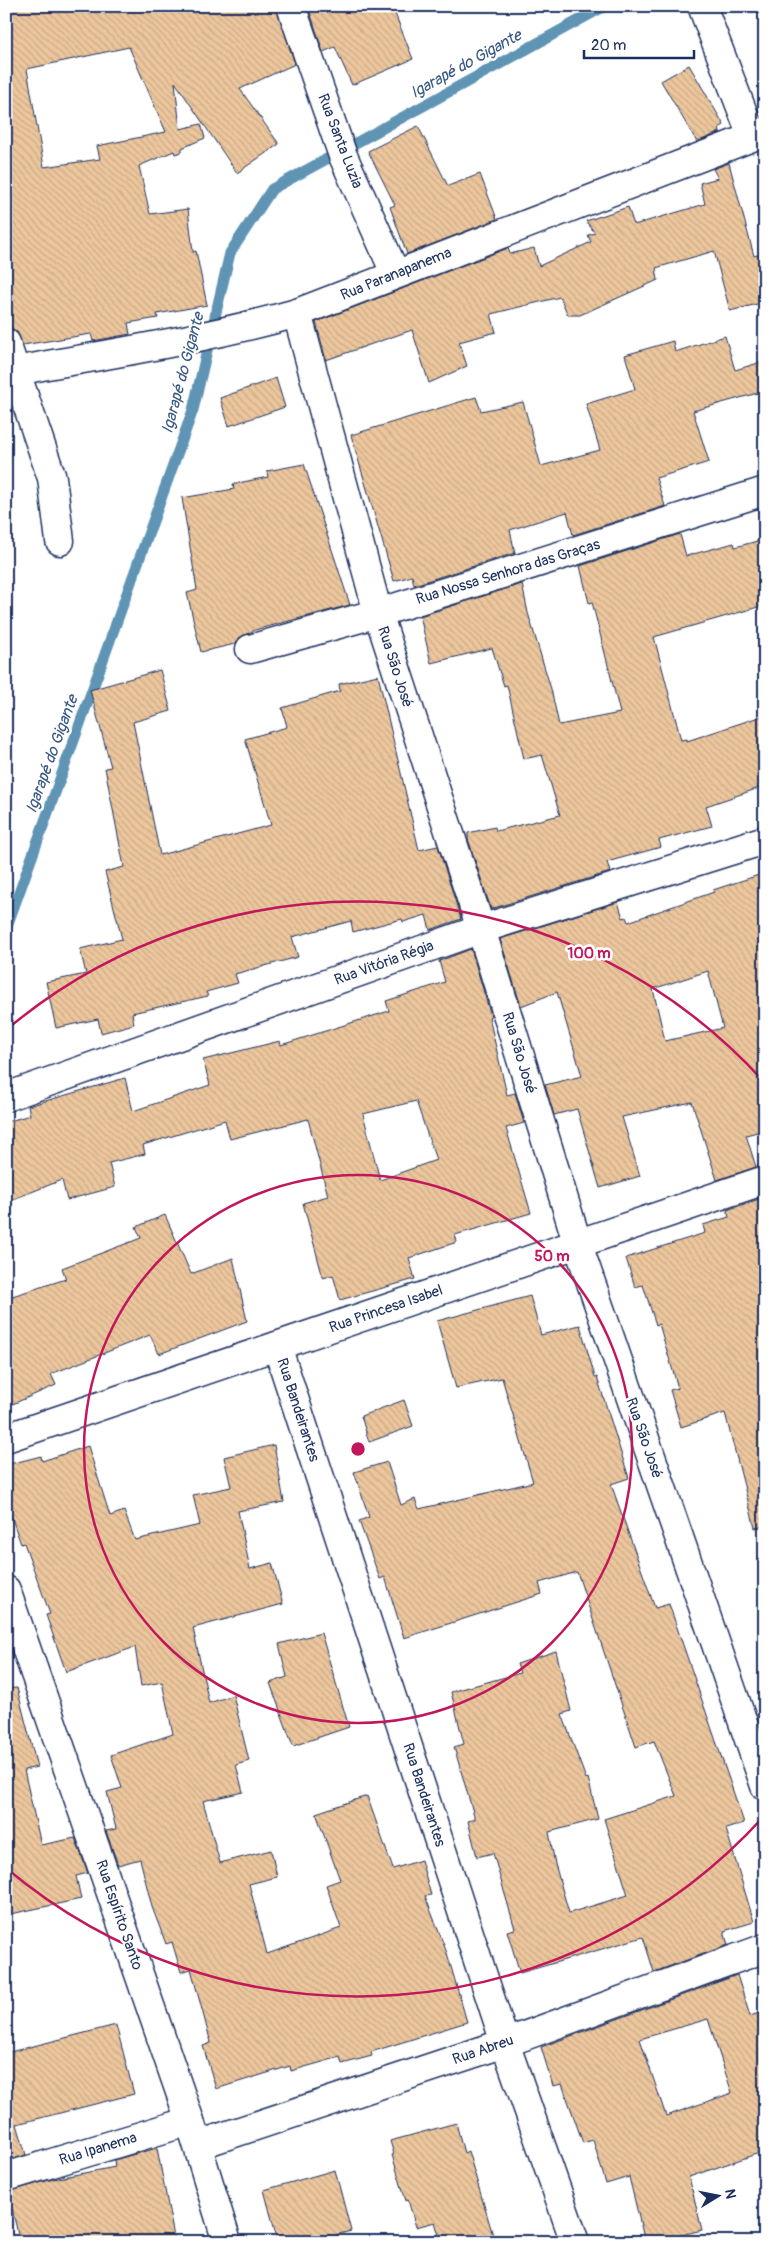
<svg xmlns="http://www.w3.org/2000/svg" width="771" height="2248" font-family="Pangolin,sans-serif">
<style>
.lines{fill:none;stroke-linecap:round;stroke-linejoin:round}
.stream{stroke:#5f94b4;stroke-width:11}
.building{fill:url(#building-back-hatch);stroke:#1b2f5e;fill-rule:evenodd}
.minor-casing{stroke:#1b2f5e;stroke-width:31}
.minor{stroke:#fff;stroke-width:28}
.ring{fill:none;stroke:#c2185b;stroke-width:2.5}
.labels{text-anchor:middle;dominant-baseline:central;stroke-width:5;stroke-linejoin:round;paint-order:stroke}
.street-label{font-size:15px;fill:#1b2f5e;stroke:#fff}
.water-label{font-size:16px;font-style:italic;fill:#385982;stroke:#fff}
.centre{fill:#c2185b;stroke:#fff;stroke-width:2.5}
.ring-label{font-size:15px;text-anchor:middle;font-weight:bold;fill:#c2185b;stroke:#fff;stroke-width:5;stroke-linejoin:round;paint-order:stroke}
</style>
<defs>
<pattern id="building-back-hatch" width="6" height="6" patternUnits="userSpaceOnUse" patternTransform="scale(1.25)"><rect width="6" height="6" fill="#ecc69c"/><path d="M-1 5l2 2M0 0l6 6M5-1l2 2" fill="none" stroke="#caaa89"/></pattern>
</defs>
<rect width="100%" height="100%" fill="#fff"/>
<filter id="ink" filterUnits="userSpaceOnUse"><feTurbulence type="fractalNoise" baseFrequency=".02" numOctaves="2"/><feDisplacementMap in="SourceGraphic" scale="10" xChannelSelector="R" yChannelSelector="G"/><feConvolveMatrix kernelMatrix="1 2 1 2 8 2 1 2 1" color-interpolation-filters="sRGB"/></filter>
<g filter="url(#ink)">
<g class="lines">
<polyline class="stream" points="6,929 193,410 230,253 272,189 605,6"/>
</g>
<g class="building">
<path d="M 32,6 L 276,6 L 295,64 L 240,89 L 279,144 L 237,173 L 175,82 L 180,129 L 201,124 L 205,138 L 182,148 L 182,152 L 175,154 L 174,151 L 139,166 L 150,214 L 188,209 L 193,252 L 196,251 L 207,305 L 157,314 L 158,318 L 128,323 L 130,334 L 93,341 L 91,334 L 23,345 L 17,332 L 11,328 L 6,302 L 6,11 ZM 129,47 L 166,132 L 97,146 L 100,159 L 44,167 L 27,69 Z"/>
<polygon points="308,6 392,6 413,59 352,85 335,47 323,52"/>
<polygon points="689,65 724,125 719,128 720,132 697,142 661,81"/>
<polygon points="418,126 448,186 480,174 497,219 407,254 390,207 395,205 368,151"/>
<polygon points="729,163 754,256 765,253 765,302 730,311 714,251 656,268 658,280 580,315 568,315 560,297 491,314 496,332 459,342 467,366 429,383 412,330 326,360 316,322 508,248 510,254 534,248 539,266 591,242 588,235 595,233 586,221 628,207 634,225 705,204 700,183 718,178 713,169"/>
<polygon points="725,336 735,370 765,361 765,391 693,411 709,462 656,478 665,506 573,535 567,512 510,530 515,553 414,585 412,576 394,581 351,435 476,397 481,411 523,402 541,466 600,450 586,404 635,389 625,355 673,341 675,352"/>
<polygon points="276,378 285,407 229,426 220,398"/>
<polygon points="304,464 350,605 255,630 239,638 235,644 201,652 187,593 197,590 182,498 234,489 233,484 268,477 267,471"/>
<polygon points="680,534 686,556 734,543 735,547 765,539 765,605 654,637 681,740 687,739 687,741 765,715 765,786 706,806 712,826 659,840 661,847 607,862 610,872 491,909 468,839 468,833 495,827 496,831 560,815 542,755 524,759 507,685 504,686 492,648 431,663 420,616 522,584 528,613 551,689 559,725 620,713 592,602 589,603 580,566"/>
<polygon points="160,670 171,711 133,722 160,855 271,825 245,739 287,727 282,708 340,691 339,684 378,675 419,850 438,846 461,919 430,930 426,915 403,922 402,919 353,932 351,921 292,937 298,957 235,974 238,983 206,992 208,996 132,1013 134,1024 101,1033 98,1019 56,1028 46,982 86,974 80,949 122,939 105,872 124,867 105,768 111,767 90,690"/>
<path d="M 765,873 L 765,1130 L 746,1135 L 756,1167 L 717,1180 L 692,1102 L 622,1117 L 640,1176 L 600,1188 L 577,1109 L 554,1115 L 545,1085 L 582,1076 L 557,992 L 521,1006 L 500,939 L 618,902 L 623,918 L 626,917 L 628,922 L 714,892 L 713,890 ZM 708,971 L 723,1028 L 665,1041 L 653,989 Z"/>
<path d="M 471,949 L 491,1016 L 489,1017 L 507,1095 L 515,1093 L 524,1123 L 506,1128 L 531,1213 L 455,1235 L 457,1242 L 409,1258 L 415,1279 L 340,1300 L 333,1275 L 323,1278 L 303,1203 L 328,1196 L 308,1119 L 230,1139 L 225,1120 L 143,1145 L 145,1154 L 109,1163 L 115,1187 L 67,1200 L 62,1180 L 6,1202 L 6,1122 L 30,1115 L 28,1106 L 125,1078 L 133,1111 L 210,1085 L 203,1060 L 280,1041 L 281,1045 L 389,1011 L 386,1001 L 445,982 L 439,961 ZM 416,1101 L 436,1160 L 380,1180 L 363,1114 Z"/>
<polygon points="765,1197 765,1526 755,1528 725,1413 681,1427 670,1390 678,1388 659,1324 656,1325 643,1285 635,1287 626,1258 705,1233 703,1225 729,1217 727,1210"/>
<polygon points="165,1215 191,1274 233,1258 247,1321 159,1354 150,1335 51,1374 56,1385 6,1407 6,1298 66,1279 62,1268 141,1238 136,1227"/>
<polygon points="530,1296 541,1335 580,1325 595,1377 597,1377 629,1478 611,1484 655,1608 669,1604 744,1823 726,1829 754,1922 724,1931 728,1945 654,1972 643,1937 520,1973 507,1931 515,1929 493,1853 477,1857 468,1821 475,1819 454,1747 464,1744 451,1692 520,1673 517,1664 556,1651 571,1711 562,1714 586,1779 588,1778 598,1819 549,1832 555,1864 569,1913 628,1895 604,1819 676,1796 654,1741 636,1747 577,1572 539,1583 542,1594 404,1638 385,1577 380,1579 359,1521 369,1517 354,1472 387,1462 401,1505 415,1499 419,1509 533,1482 502,1378 456,1388 437,1321"/>
<polygon points="404,1400 413,1426 369,1442 361,1416"/>
<polygon points="274,1445 284,1502 238,1511 250,1569 272,1563 283,1604 193,1628 209,1703 233,1695 249,1761 236,1765 243,1792 203,1801 220,1863 271,1850 277,1877 249,1884 267,1954 341,1928 326,1885 340,1880 316,1813 367,1796 393,1869 421,1860 431,1895 425,1896 447,1953 467,2022 371,2052 372,2056 342,2064 340,2057 291,2071 290,2066 216,2089 203,2046 211,2043 191,1969 181,1972 172,1942 166,1944 152,1907 140,1859 118,1865 106,1831 116,1829 107,1792 122,1788 111,1755 173,1734 162,1682 141,1686 135,1647 66,1672 46,1615 50,1614 24,1543 21,1544 6,1502 6,1465 41,1456 42,1461 88,1446 110,1516 124,1511 135,1540 200,1525 193,1495 231,1487 224,1457"/>
<polygon points="321,1633 349,1727 293,1746 270,1683 287,1677 279,1644"/>
<polygon points="17,1688 37,1767 24,1770 41,1845 75,1838 88,1873 76,1876 81,1899 6,1915 6,1689"/>
<path d="M 737,1975 L 750,2016 L 765,2011 L 765,2151 L 689,2177 L 702,2230 L 653,2242 L 645,2242 L 629,2177 L 606,2184 L 593,2140 L 583,2143 L 562,2084 L 553,2086 L 541,2047 ZM 708,2019 L 732,2093 L 666,2116 L 640,2039 Z"/>
<polygon points="116,2025 134,2094 17,2124 26,2155 6,2161 6,2053"/>
<polygon points="456,2123 464,2153 468,2151 495,2242 441,2242 435,2222 416,2227 408,2200 406,2201 392,2155 394,2154 390,2141"/>
<polygon points="157,2148 175,2242 20,2242 8,2192 53,2179 115,2167 114,2160"/>
<polygon points="335,2170 351,2231 336,2235 337,2242 278,2242 264,2190"/>
</g>
<g class="lines">
<defs>
<g id="minor">
<polyline points="291,6 343,156 395,273"/>
<polyline points="702,6 752,136"/>
<polyline points="297,313 378,613 481,929 578,1245 765,1786"/>
<polyline points="6,343 52,478 60,541"/>
<path d="M 15,371 C 109,354 205,339 297,313 L 765,132"/>
<polyline points="250,649 378,613 765,491"/>
<polyline points="6,1097 481,929 765,840"/>
<polyline points="277,1346 505,2043 575,2242"/>
<polyline points="6,1438 765,1180"/>
<polyline points="6,1590 190,2121 227,2242"/>
<polyline points="198,2145 505,2043 765,1948"/>
<polyline points="6,2177 190,2121"/>
</g>
</defs>
<use href="#minor" class="minor-casing"/>
<use href="#minor" class="minor"/>
</g>
</g>
<g class="ring">
<circle cx="358" cy="1449" r="274"/>
<path d="M765 1815A547 547 0 0 1 6 1868M6 1030A547 547 0 0 1 765 1083"/>
</g>
<g class="labels">
<g class="street-label">
<text transform="translate(340 141) rotate(69)">Rua Santa Luzia</text>
<text transform="translate(396 274) rotate(-22)">Rua Paranapanema</text>
<text transform="translate(508 572) rotate(-17)">Rua Nossa Senhora das Graças</text>
<text transform="translate(395 667) rotate(72)">Rua São José</text>
<text transform="translate(384 963) rotate(-20)">Rua Vitória Régia</text>
<text transform="translate(519 1053) rotate(73)">Rua São José</text>
<text transform="translate(386 1309) rotate(-19)">Rua Princesa Isabel</text>
<text transform="translate(298 1410) rotate(72)">Rua Bandeirantes</text>
<text transform="translate(644 1438) rotate(71)">Rua São José</text>
<text transform="translate(424 1795) rotate(72)">Rua Bandeirantes</text>
<text transform="translate(119 1915) rotate(71)">Rua Espírito Santo</text>
<text transform="translate(483 2050) rotate(-19)">Rua Abreu</text>
<text transform="translate(98 2149) rotate(-17)">Rua Ipanema</text>
</g>
<g class="water-label">
<text transform="translate(466 64) rotate(-29)">Igarapé do Gigante</text>
<text transform="translate(183 373) rotate(-75)">Igarapé do Gigante</text>
<text transform="translate(52 754) rotate(-70)">Igarapé do Gigante</text>
</g>
</g>
<circle cx="358" cy="1449" r="8" class="centre"/>
<g class="ring-label">
<text x="589" y="958">100 m</text>
<text x="552" y="1261">50 m</text>
</g>
<rect width="771" height="2248" fill="none" stroke="#fff" stroke-width="25"/>
<rect x="12" y="12" width="746" height="2223" fill="none" stroke="#1b2f5e" stroke-width="2" filter="url(#ink)"/>
<g transform="translate(718 2196) rotate(80)" stroke="#ffffff" stroke-width="4" paint-order="stroke">
<path d="M0-4L9 19L0 12L-9 19Z" fill="#1b2f5e"/>
<text y="-8" font-size="14" font-weight="bold" text-anchor="middle" fill="#1b2f5e">N</text>
</g>
<path d="M584 50v8h110v-8" fill="none" stroke="#1b2f5e" stroke-width="2.5"/>
<text x="591" y="50" font-size="15" fill="#1b2f5e" stroke="#ffffff" stroke-width="4" paint-order="stroke">20 m</text>
</svg>
